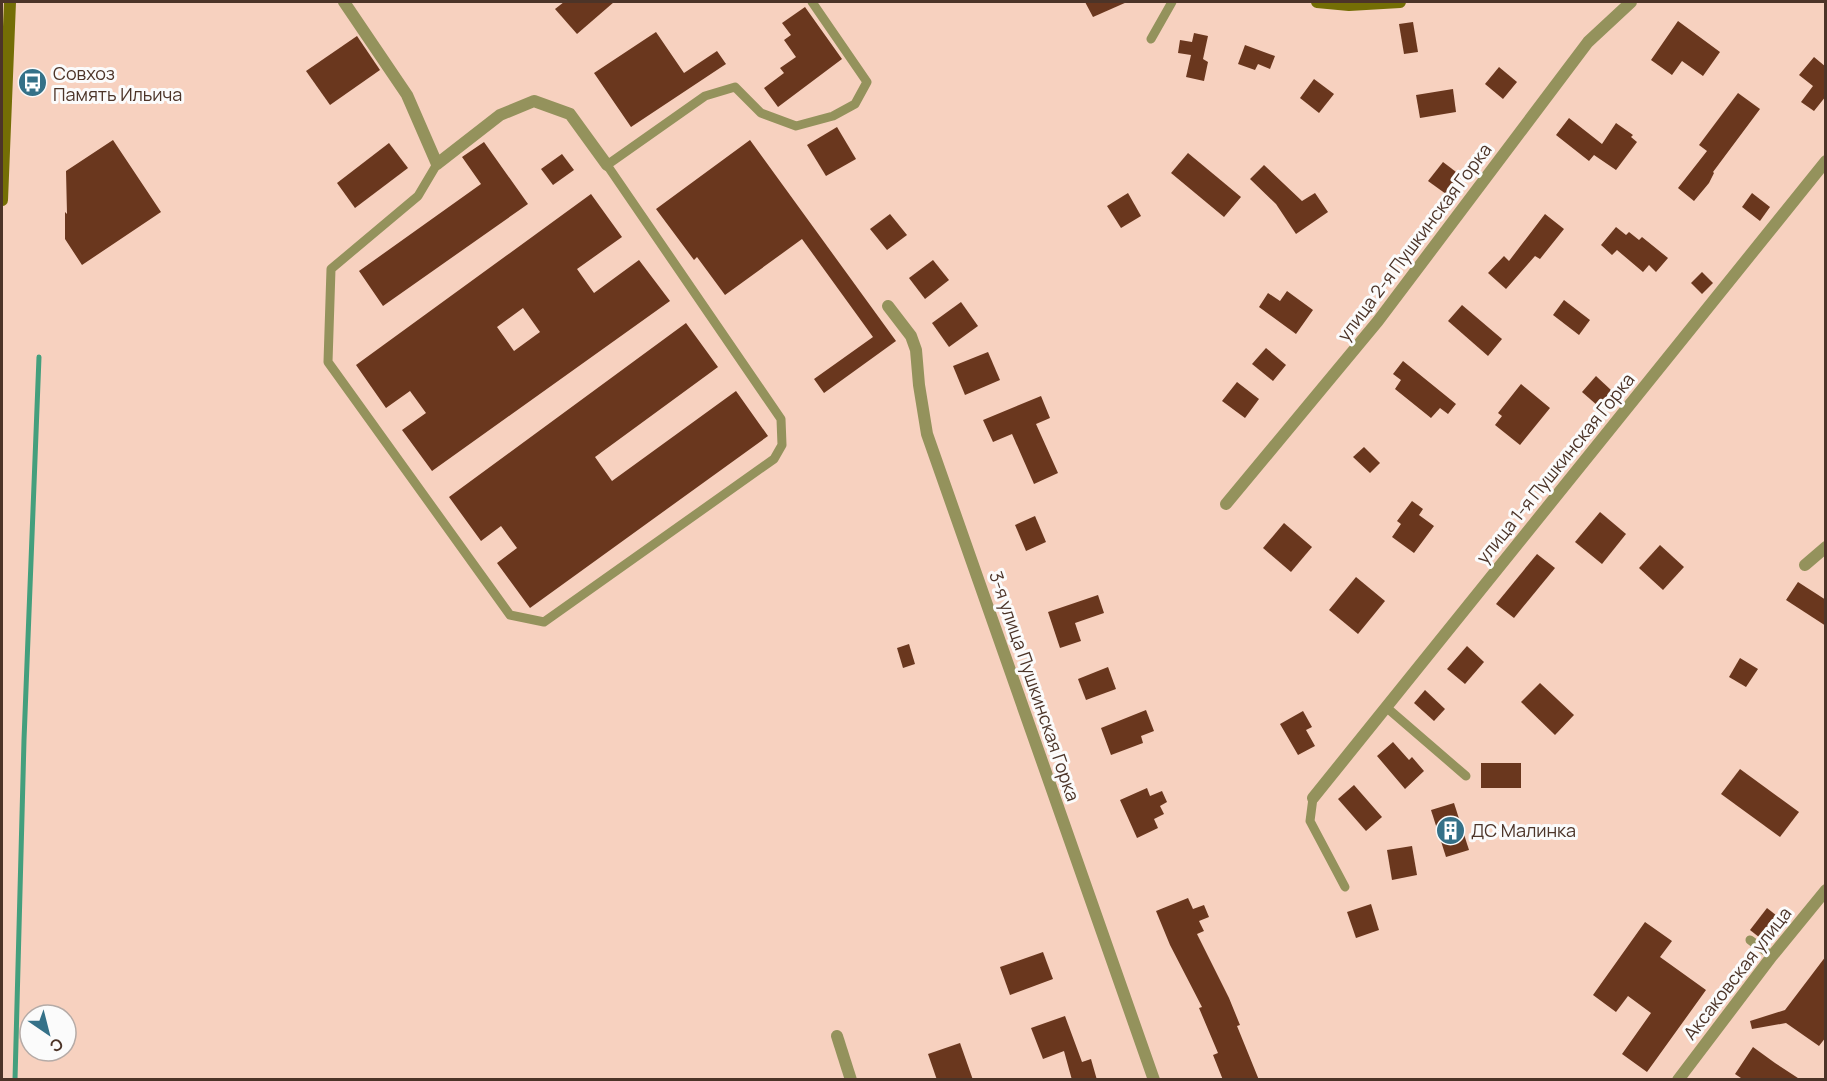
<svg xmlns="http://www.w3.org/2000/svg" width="1827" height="1081" font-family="Manrope,sans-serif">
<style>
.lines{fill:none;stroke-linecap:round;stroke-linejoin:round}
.stream{stroke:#439f7d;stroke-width:5}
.building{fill:#6a371e;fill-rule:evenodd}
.lane{stroke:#94925c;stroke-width:9}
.street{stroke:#94925c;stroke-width:12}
.secondary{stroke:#746e05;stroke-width:12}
.labels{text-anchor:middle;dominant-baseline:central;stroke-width:6;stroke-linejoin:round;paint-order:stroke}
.poi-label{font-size:18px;fill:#4c3428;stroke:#fbfbfb;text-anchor:start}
.street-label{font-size:18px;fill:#4c3428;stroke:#fbfbfb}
</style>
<rect width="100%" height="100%" fill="#f7d1bf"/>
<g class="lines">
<polyline class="stream" points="15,1080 24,740 39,357"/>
</g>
<g class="building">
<polygon points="564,2 614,2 577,34 555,9"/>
<polygon points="1085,2 1127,2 1093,17"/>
<polygon points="805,7 842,59 778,107 764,88 784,73 780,68 796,57 784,40 791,35 782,23"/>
<polygon points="1678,21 1720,52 1703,76 1682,61 1672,75 1651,60"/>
<polygon points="1413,22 1418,52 1404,54 1399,24"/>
<polygon points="656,32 684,73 717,51 726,64 631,127 594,73"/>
<polygon points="1194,33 1208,36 1203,59 1208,62 1204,81 1186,77 1191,55 1178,53 1180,40 1192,42"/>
<polygon points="357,36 380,70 330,105 306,71"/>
<polygon points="1245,45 1275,56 1270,69 1258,64 1255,70 1238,64"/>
<polygon points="1814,57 1826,67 1826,96 1814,111 1801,102 1813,86 1799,75"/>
<polygon points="1499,67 1517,82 1503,99 1485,84"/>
<polygon points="1314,79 1334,94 1319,113 1300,98"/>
<polygon points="1453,89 1456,112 1420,118 1416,95"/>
<polygon points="1738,93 1760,109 1713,172 1714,173 1709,183 1694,201 1678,188 1707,151 1699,145"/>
<polygon points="1569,118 1602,144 1616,123 1633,135 1631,137 1637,142 1616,170 1594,155 1589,161 1556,135"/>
<polygon points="837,127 856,159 826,176 807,145"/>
<polygon points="113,140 161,212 82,265 65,239 65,212 67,214 66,171"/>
<polygon points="750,140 896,341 824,393 814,379 873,337 802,239 725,295 697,257 694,260 656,209"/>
<polygon points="484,142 528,204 383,306 359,271 481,184 462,157"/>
<polygon points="389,143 408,168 355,208 337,183"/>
<polygon points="1188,153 1241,197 1224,217 1171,173"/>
<polygon points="562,154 574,170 553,185 541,169"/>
<polygon points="1443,162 1460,175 1446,194 1428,181"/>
<polygon points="1264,165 1302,201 1315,193 1328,212 1296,234 1276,204 1250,179"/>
<polygon points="1128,193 1141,216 1121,228 1107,206"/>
<polygon points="1752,193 1770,207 1760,221 1742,207"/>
<path d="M 591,194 L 622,237 L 577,269 L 594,293 L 639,260 L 670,301 L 432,471 L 402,430 L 426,413 L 410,391 L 386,408 L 356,365 ZM 523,308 L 540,332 L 514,351 L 497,327 Z"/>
<polygon points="890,214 907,235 887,250 870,229"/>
<polygon points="1545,214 1564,229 1540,259 1535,256 1506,289 1488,273 1504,256 1509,261"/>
<polygon points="1616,227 1626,235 1629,232 1639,240 1642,237 1668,258 1656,272 1649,265 1643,272 1617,250 1612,255 1601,245"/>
<polygon points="933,260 949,280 925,299 909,278"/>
<polygon points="1702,272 1713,283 1702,294 1691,283"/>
<polygon points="1287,291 1313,310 1296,334 1259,307 1268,293 1280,301"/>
<polygon points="1564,300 1590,320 1579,335 1553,315"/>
<polygon points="961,302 978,326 949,347 932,323"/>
<polygon points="1462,305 1502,339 1488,356 1448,321"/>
<polygon points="686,323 718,367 595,457 612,481 736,391 768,436 530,608 497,563 517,548 501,526 481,541 449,497"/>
<polygon points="1266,348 1286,365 1273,381 1252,364"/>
<polygon points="988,352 1000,380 965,395 953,366"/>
<polygon points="1403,361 1456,404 1448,414 1440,408 1431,418 1395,389 1401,380 1393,374"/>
<polygon points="1596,376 1612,391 1598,406 1582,392"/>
<polygon points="1237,382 1259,399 1245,418 1222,401"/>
<polygon points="1521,384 1550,408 1520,445 1495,425 1502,416 1498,413"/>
<polygon points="1041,396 1050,418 1036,424 1058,473 1034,484 1012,434 993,442 983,420"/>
<polygon points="1364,447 1380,463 1370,473 1353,457"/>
<polygon points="1412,501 1423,509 1419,515 1434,526 1414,553 1392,537 1401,524 1397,521"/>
<polygon points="1600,512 1626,534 1602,564 1575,542"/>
<polygon points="1035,516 1046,542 1026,551 1015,525"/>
<polygon points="1284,523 1312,547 1291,572 1263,548"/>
<polygon points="1660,545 1684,567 1663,590 1639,568"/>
<polygon points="1537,554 1555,568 1514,618 1496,604"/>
<polygon points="1356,577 1385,601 1358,634 1329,610"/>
<polygon points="1798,582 1826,600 1826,626 1786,600"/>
<polygon points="1098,595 1104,613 1075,623 1081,641 1060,648 1048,612"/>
<polygon points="909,644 915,664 903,668 897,648"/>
<polygon points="1467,646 1484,662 1465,684 1447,669"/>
<polygon points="1740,658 1758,669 1746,687 1729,677"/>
<polygon points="1108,667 1116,689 1086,700 1078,679"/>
<polygon points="1540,683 1574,715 1555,735 1521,702"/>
<polygon points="1425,690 1445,709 1434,721 1414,703"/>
<polygon points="1146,710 1154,731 1141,736 1143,743 1111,755 1101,728"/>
<polygon points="1303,711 1312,727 1306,730 1315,746 1298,755 1280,724"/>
<polygon points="1393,742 1409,760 1412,757 1424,771 1405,789 1377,756"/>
<rect x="1481" y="763" width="40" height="25"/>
<polygon points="1740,769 1799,812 1780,837 1721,794"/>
<polygon points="1354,785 1382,817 1366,831 1338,799"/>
<polygon points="1147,788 1150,796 1162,791 1167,802 1160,806 1164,814 1154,819 1158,828 1137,838 1120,800"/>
<polygon points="1454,803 1469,850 1446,857 1431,810"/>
<polygon points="1412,846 1417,875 1392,880 1387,850"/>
<polygon points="1188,898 1193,909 1204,905 1209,917 1199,921 1204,931 1197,934 1229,998 1240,1025 1237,1026 1259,1080 1223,1080 1213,1055 1218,1053 1199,1008 1202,1007 1170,945 1156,911"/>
<polygon points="1371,904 1379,930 1356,938 1347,912"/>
<polygon points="1767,908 1781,919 1764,941 1750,930"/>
<polygon points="1645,922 1672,941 1660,957 1706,990 1647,1072 1622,1054 1651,1013 1628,996 1616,1012 1593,995"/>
<polygon points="1043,952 1053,979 1010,995 1000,967"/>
<polygon points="1826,956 1826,1037 1819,1046 1786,1023 1752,1029 1750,1021 1785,1010"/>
<polygon points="1065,1016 1082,1062 1091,1059 1097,1080 1072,1080 1064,1051 1043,1059 1031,1028"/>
<polygon points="960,1043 973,1080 937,1080 928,1054"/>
<polygon points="1753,1047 1775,1063 1801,1080 1744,1080 1735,1074"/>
</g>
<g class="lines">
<g class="lane">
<polyline points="1151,39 1172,2"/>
<polyline points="437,164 418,196 331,269 328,362 510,615 544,622 774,459 782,445 781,419 607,165 705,96 735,87 761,113 796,126 833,116 855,104 867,82 812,2"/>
<polyline points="1386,707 1466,776"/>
<polyline points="1313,798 1310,821 1345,887"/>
<polyline points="1750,940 1772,956"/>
</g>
<g class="street">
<polyline points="344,2 407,95 437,164 500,115 534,101 570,114 607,165"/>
<polyline points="888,306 911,336 916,350 919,385 927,434 1154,1080"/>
<polyline points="1226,504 1378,321 1588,42 1631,2"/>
<polyline points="1805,565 1826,547"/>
<polyline points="1313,798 1826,161"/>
<polyline points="837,1036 851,1080"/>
<polyline points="1678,1080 1772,956 1826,890"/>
</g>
<g class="secondary">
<polyline points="1317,2 1349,5 1400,2"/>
<polyline points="2,200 10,2"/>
</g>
</g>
<defs>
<symbol id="bus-disc" viewBox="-11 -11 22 22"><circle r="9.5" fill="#357188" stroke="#fbfbfb"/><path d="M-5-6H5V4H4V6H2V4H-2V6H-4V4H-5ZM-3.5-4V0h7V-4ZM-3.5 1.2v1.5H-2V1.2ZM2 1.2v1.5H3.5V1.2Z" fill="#fff"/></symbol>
<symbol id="building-disc" viewBox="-11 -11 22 22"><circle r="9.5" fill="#357188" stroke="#fbfbfb"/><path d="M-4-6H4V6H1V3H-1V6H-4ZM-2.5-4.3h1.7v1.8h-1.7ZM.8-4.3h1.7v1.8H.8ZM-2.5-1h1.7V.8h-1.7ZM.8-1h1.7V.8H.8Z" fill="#fff"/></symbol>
</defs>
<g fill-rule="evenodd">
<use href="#bus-disc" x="16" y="66" width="33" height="33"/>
<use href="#building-disc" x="1434" y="814" width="33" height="33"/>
</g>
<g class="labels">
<g class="poi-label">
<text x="53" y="73">Совхоз<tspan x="53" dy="21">Память Ильича</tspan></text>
<text x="1471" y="830">ДС Малинка</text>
</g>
<g class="street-label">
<text transform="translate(1414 242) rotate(-53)">улица 2-я Пушкинская Горка</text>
<text transform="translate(1555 468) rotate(-51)">улица 1-я Пушкинская Горка</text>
<text transform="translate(1035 686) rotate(71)">3-я улица Пушкинская Горка</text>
<text transform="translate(1737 973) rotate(-52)">Аксаковская улица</text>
</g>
</g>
<rect width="1827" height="1081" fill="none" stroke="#4c3428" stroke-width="6"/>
<g transform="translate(48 1033) rotate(145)"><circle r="28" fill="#fbfbfb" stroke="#b5aba7" stroke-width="1.5"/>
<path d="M0-4.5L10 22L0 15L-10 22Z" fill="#357188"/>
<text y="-9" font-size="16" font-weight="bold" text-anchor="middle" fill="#4c3428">С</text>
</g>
</svg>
